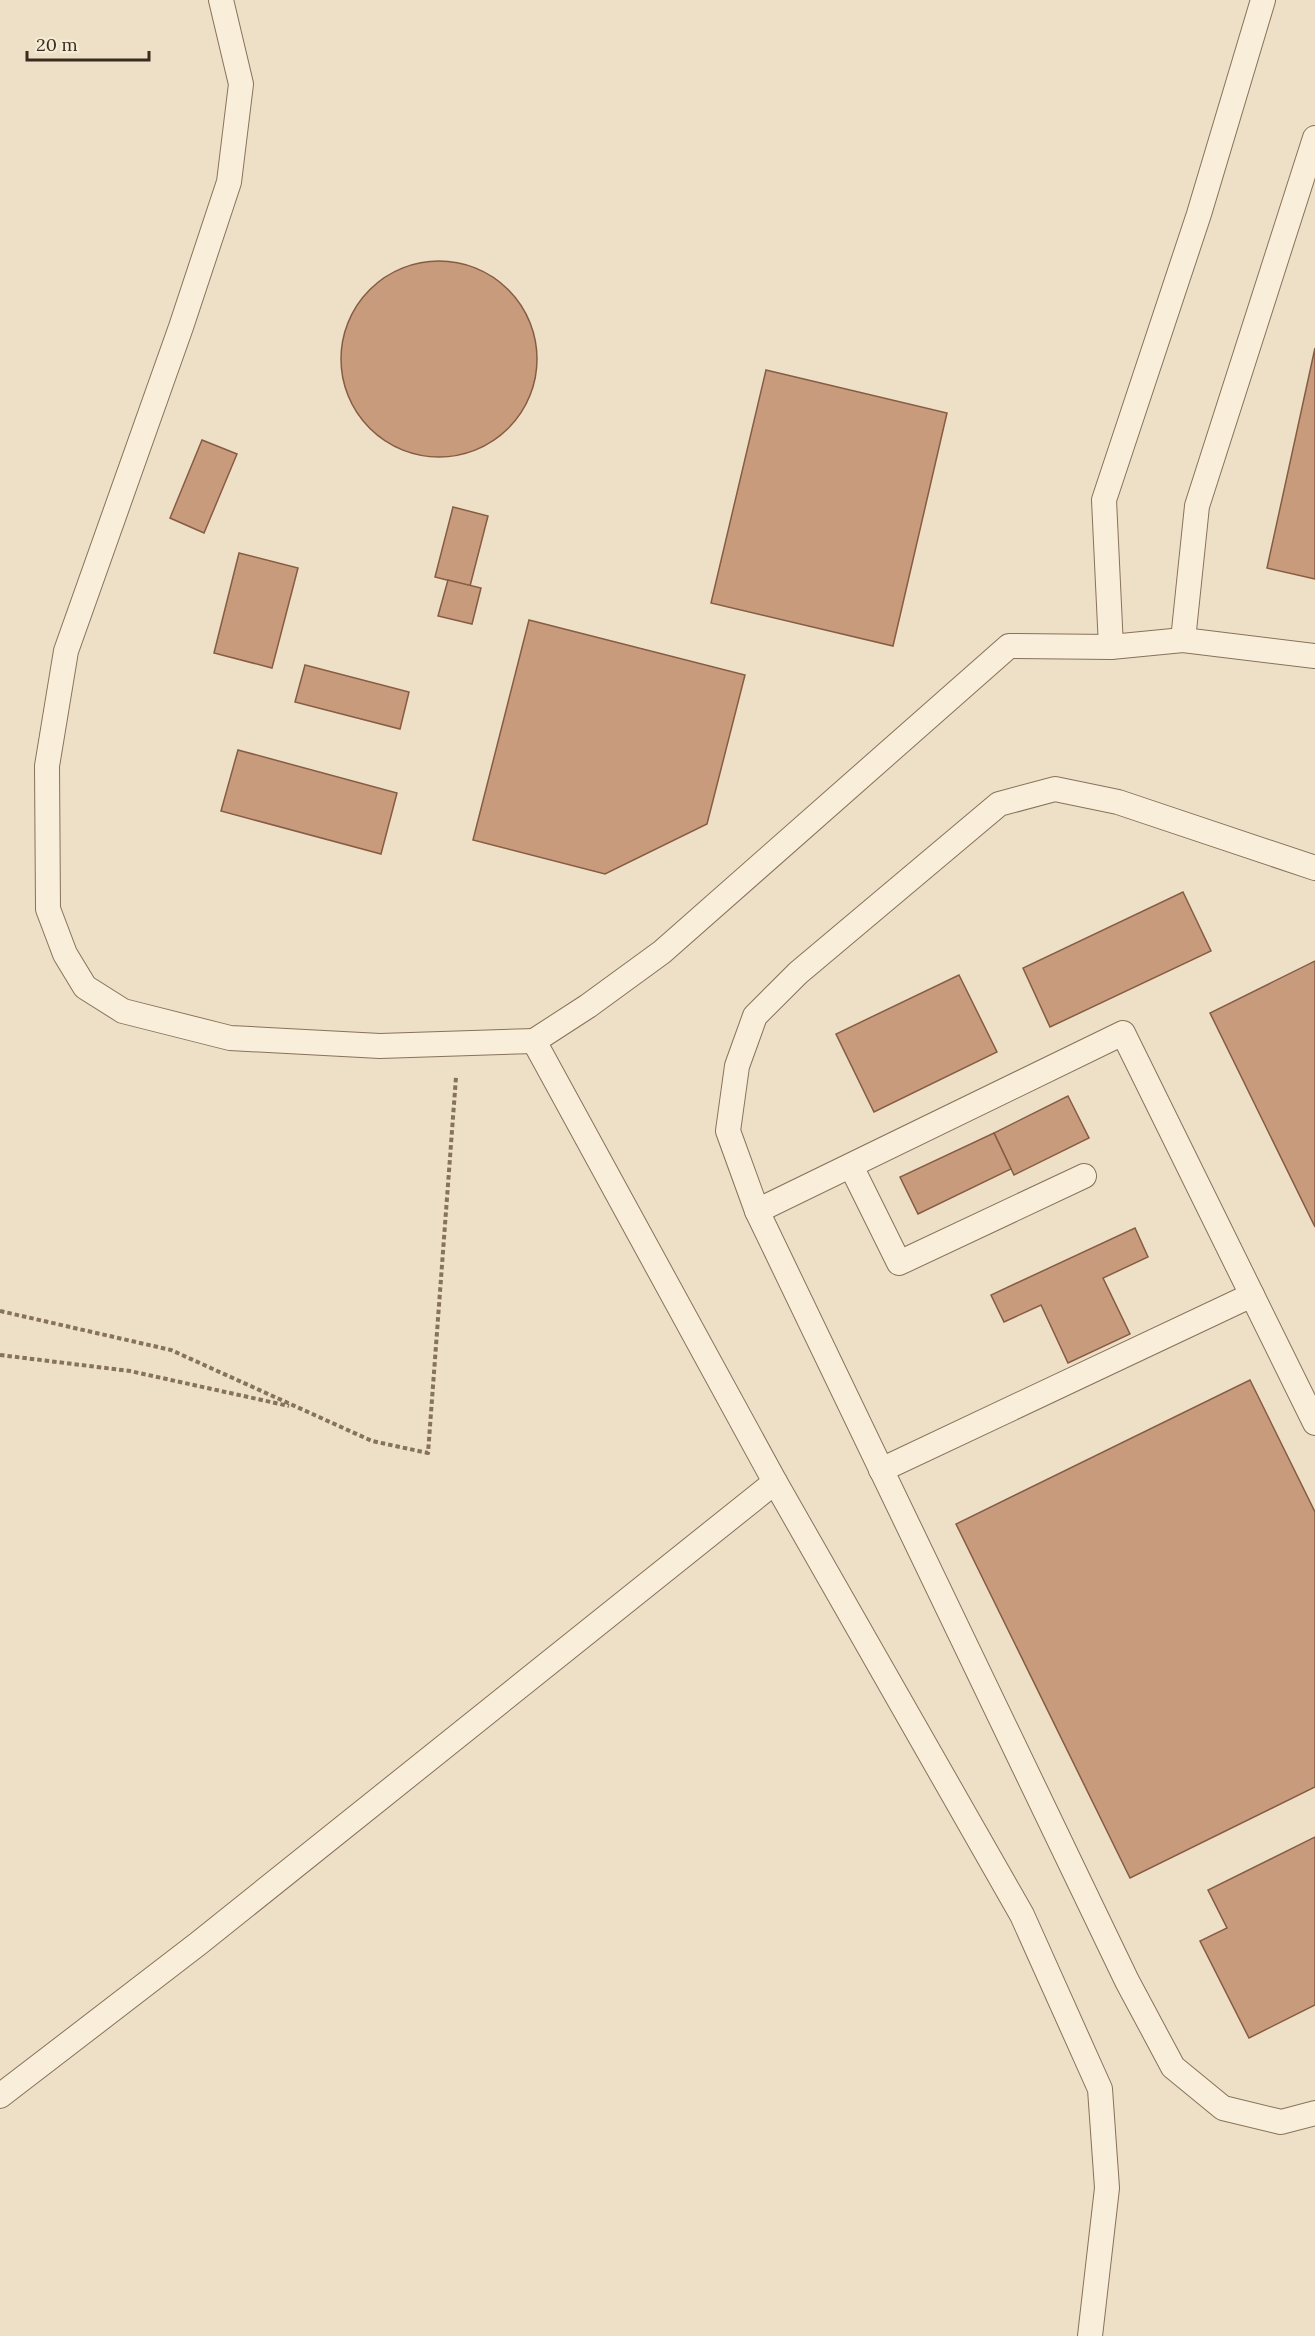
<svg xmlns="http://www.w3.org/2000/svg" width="1315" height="2336" font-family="Lora,serif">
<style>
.building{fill:#c99b7d;stroke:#865c43;stroke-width:1.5}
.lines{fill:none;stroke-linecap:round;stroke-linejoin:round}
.service-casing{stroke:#87725c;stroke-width:26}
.path{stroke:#87725c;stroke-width:4;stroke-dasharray:4.5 3;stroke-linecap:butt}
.service{stroke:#f8eed9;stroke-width:24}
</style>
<rect width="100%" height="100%" fill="#ede0c6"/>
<g class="building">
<circle cx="439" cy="359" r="98"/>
<polygon points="1315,348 1315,579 1267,568"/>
<polygon points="766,370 947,413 893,646 711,603"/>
<polygon points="202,440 237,454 204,533 170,518"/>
<polygon points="453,507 488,516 470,586 435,577"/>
<polygon points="239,553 298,568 272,668 214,653"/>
<polygon points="448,580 481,588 472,624 438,616"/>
<polygon points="529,620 745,675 707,824 605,874 473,840"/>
<polygon points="305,665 409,692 400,729 295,702"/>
<polygon points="238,750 397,793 381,854 221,811"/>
<polygon points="1183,892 1211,951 1050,1027 1023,968"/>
<polygon points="1315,961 1315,1227 1210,1013"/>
<polygon points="959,975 997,1052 874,1112 836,1034"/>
<polygon points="1068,1096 1089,1138 1014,1175 994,1133"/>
<polygon points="994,1133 1011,1169 918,1214 900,1177"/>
<polygon points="1135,1228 1148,1257 1103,1278 1130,1334 1068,1363 1041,1305 1004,1322 991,1295"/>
<polygon points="1250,1380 1315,1512 1315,1787 1130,1878 956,1524"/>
<polygon points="1315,1837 1315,2005 1249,2038 1200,1941 1227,1928 1208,1890"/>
</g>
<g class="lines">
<defs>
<g id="service">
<polyline points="221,0 241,84 229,182 181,327 66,651 47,766 48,909 65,954 85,987 123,1011 230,1038 380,1046 534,1041"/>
<polyline points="1183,640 1197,506 1315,138"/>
<polyline points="1111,647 1104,500 1199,214 1263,0"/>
<polyline points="1315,868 1118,802 1055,789 999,804 798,973 755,1016 737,1066 728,1131 757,1211 1127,1981 1173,2067 1223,2108 1281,2122 1315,2113"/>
<polyline points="851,1166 899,1263 1084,1176"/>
<polyline points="757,1211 1123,1033 1315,1423"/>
<polyline points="881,1470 1252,1295"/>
<polyline points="775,1482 1022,1915 1100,2089 1107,2188 1090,2336"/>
<polyline points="0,2096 199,1943 775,1482 534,1041 588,1006 662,952 1009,646 1111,647 1183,640 1315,656"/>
</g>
</defs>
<use href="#service" class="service-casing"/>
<g class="path">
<polyline points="0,1311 171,1350 372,1441 428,1453 456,1077"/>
<polyline points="0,1355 130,1371 289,1406"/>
</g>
<use href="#service" class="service"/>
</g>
<path d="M27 51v9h122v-9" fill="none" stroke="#382b1f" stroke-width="3"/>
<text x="36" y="51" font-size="18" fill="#382b1f" stroke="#f4ebd5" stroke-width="4.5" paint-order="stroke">20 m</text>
</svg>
